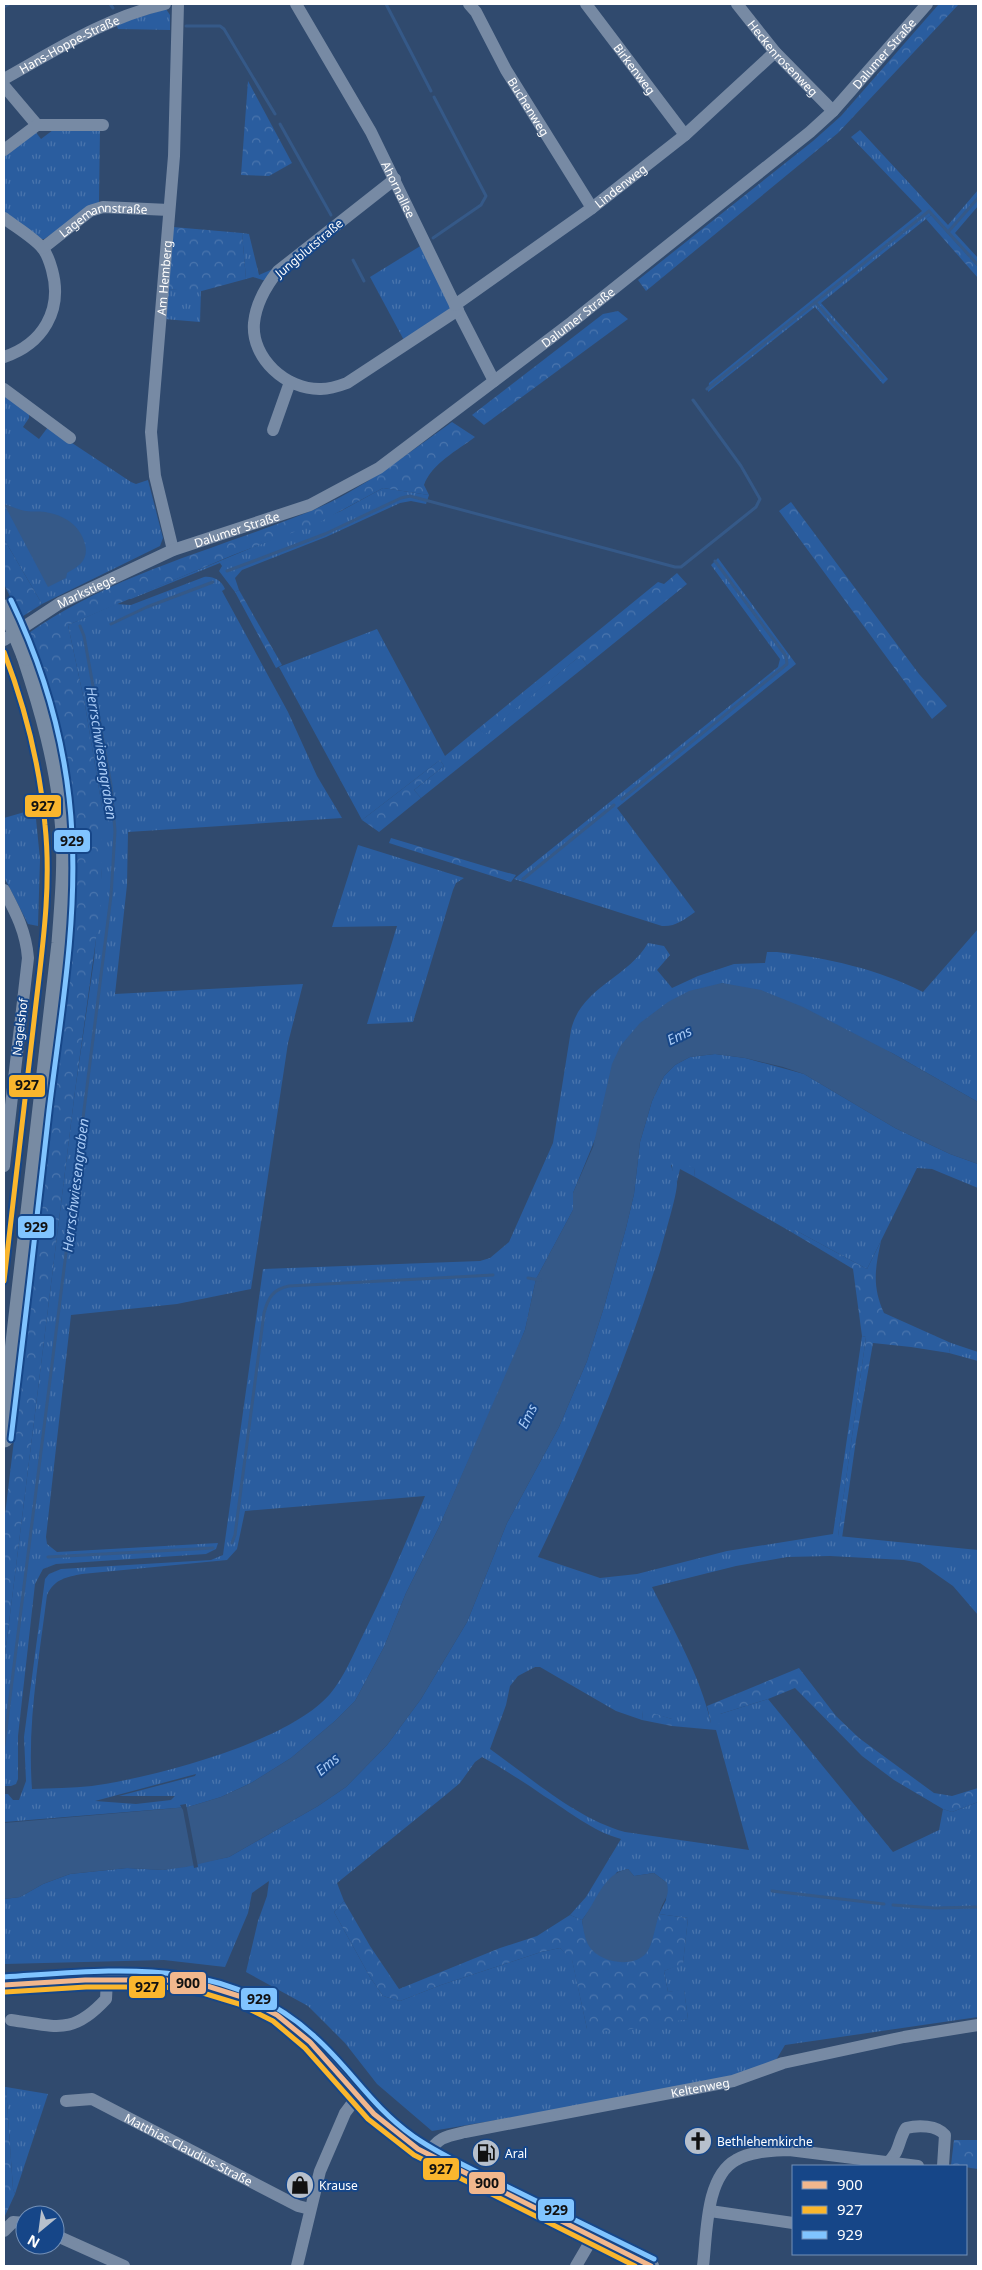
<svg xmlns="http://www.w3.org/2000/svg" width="982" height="2270" font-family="'Noto Sans',sans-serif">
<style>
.grass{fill:url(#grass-tufts);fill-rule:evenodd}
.forest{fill:url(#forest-crowns)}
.water{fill:#355988}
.pier{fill:#304a6e}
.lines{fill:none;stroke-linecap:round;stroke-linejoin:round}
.stream{stroke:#355988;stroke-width:3}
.minor{stroke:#778aa4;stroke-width:12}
.major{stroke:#7688a1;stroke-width:16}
.highway{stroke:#788ba3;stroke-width:19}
.highway-bridge{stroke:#788ba3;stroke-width:19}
.bus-1-casing{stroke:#164688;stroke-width:9}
.bus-2-casing{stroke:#164688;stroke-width:9}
.bus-3-casing{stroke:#164688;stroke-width:9}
.bus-1{stroke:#f1b78d;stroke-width:5}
.bus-2{stroke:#fab62d;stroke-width:5}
.bus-3{stroke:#80c4ff;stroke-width:5}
.labels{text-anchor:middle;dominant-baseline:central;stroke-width:4;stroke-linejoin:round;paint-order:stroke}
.street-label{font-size:12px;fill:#fff;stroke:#164688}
.poi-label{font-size:12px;fill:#fff;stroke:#164688;text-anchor:start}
.water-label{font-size:14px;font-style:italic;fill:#a9cbf6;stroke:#164688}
.line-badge{stroke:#164688;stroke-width:2}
.pale-badge-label{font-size:14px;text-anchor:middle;font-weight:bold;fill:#111}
</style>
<defs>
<pattern id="grass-tufts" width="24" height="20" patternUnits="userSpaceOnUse" patternTransform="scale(1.25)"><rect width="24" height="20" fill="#2a5d9f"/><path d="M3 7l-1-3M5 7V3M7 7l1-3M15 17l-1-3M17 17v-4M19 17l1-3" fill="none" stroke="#4a75ad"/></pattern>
<pattern id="forest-crowns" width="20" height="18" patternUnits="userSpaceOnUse" patternTransform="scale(1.25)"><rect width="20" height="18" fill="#2a5d9f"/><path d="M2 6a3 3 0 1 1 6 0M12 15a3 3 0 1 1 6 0" fill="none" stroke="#4a75ad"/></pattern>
</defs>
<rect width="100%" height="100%" fill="#304a6e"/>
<g class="grass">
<polygon points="166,9 170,15 170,30 118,29 116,24"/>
<polygon points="57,127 100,128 99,203 44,239 40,239 4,215 4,154 35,131 41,139"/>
<polygon points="860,130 948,225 978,190 978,206 955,233 978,258 978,267 931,215 821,303 888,379 883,384 815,307 708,392 709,383 922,211 851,137"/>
<polygon points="242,233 249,234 259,275 289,262 269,282 253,277 246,279"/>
<polygon points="422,245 454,313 406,344 370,277"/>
<polygon points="167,289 201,291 200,322 164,319"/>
<polygon points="4,394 29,414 29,418 23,427 39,439 48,427 131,482 136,484 148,480 163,538 160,546 42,604 4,539"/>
<polygon points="383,488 429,495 426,504 411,501 400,503 326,537 242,570 235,578 239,590 235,592 219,571 222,566 220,563 131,599 128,599 341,511"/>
<path d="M 718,558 L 796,664 L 617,808 L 695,912 C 684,920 675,927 662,926 L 514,879 L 778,667 L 780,659 L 711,565 Z"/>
<path d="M 204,577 C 213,576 221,580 225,589 L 222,591 L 288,712 L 317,776 L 342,818 L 128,832 L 127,885 L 115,994 L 303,984 L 288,1043 L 251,1289 L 177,1304 L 71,1315 L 46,1537 L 47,1544 L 57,1552 L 218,1543 L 216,1549 L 206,1554 L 56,1564 L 43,1569 L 35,1584 L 18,1736 L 18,1779 L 16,1784 L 11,1786 L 4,1786 L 4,1663 L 75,1091 L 94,960 L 102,868 L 102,807 L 85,705 L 68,625 L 116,604 L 131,605 Z"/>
<polygon points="377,629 445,756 479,728 484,734 580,656 587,665 421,798 414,790 444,766 440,760 362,820 279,667"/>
<polygon points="35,809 40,859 38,926 28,924 4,877 4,818"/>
<polygon points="358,845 464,878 456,883 453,890 413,1022 367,1024 397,926 332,927"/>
<path d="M 978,929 L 978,1102 L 892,1053 L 722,983 L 596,1137 L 573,1193 L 573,1210 L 536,1279 L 525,1330 L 510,1367 L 439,1527 L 406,1593 L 384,1647 L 355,1701 L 335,1721 L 291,1758 L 251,1783 L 221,1797 L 188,1807 L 4,1822 L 4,1794 L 8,1794 L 13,1800 L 19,1800 L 26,1781 L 24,1737 L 45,1579 L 49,1574 L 61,1569 L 211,1560 L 223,1555 L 263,1269 L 480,1261 L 490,1258 L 509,1242 L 553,1143 L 571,1030 C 581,987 627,979 648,943 L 664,946 L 670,955 L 657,970 L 672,988 L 698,976 L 734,964 L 765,963 L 767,952 L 777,952 C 827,958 878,969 923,992 ZM 425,1496 C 406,1543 386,1589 363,1635 C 353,1655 344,1677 330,1694 C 289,1742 155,1777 92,1786 C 72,1788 52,1788 32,1789 C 27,1724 39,1659 47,1595 C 54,1579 67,1577 82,1574 L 227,1560 L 237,1549 L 245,1511 ZM 196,1774 L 195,1776 L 119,1796 L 175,1796 L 171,1800 L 136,1804 L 95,1801 Z"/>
<path d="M 715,1054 L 745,1058 L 804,1074 L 895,1128 L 950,1154 L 978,1164 L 978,1188 L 932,1169 L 917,1168 L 867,1269 L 795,1230 L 793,1233 L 695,1177 L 694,1168 L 671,1165 C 672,1170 676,1178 677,1182 C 678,1192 664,1237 661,1249 C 629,1355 586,1457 538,1557 L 600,1578 L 637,1574 L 727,1551 L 833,1534 L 862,1336 L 866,1337 L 838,1536 L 978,1550 L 978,1615 L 953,1586 L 920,1563 L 904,1560 L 830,1556 L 787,1557 L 736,1566 L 652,1587 C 674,1631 700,1675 711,1723 L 720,1714 L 768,1699 L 893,1852 L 939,1830 L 943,1809 L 952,1812 L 978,1802 L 978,2017 L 785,2045 L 776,2060 L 731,2078 L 627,2098 L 432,2131 L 377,2084 L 345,2043 L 308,2006 L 246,1972 L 258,1921 L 267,1896 L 269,1881 L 252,1893 L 248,1913 L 225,1967 L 164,1960 L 4,1964 L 4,1899 L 20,1897 L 43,1884 L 70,1874 L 127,1868 L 163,1870 L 229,1857 L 318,1806 L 346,1787 L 387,1745 L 421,1699 L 467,1622 L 507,1523 L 559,1427 L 587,1361 L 604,1307 L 626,1228 L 634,1194 L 640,1142 L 652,1101 L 664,1076 L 675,1065 L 690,1057 ZM 535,1667 L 540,1667 L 616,1711 L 642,1720 L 643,1711 L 672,1719 L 672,1726 L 716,1730 L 749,1850 L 625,1832 C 577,1819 531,1778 490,1749 L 506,1705 L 510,1686 L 518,1676 ZM 482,1757 C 504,1769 524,1782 544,1796 C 570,1812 592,1831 621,1839 L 586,1897 L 570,1915 L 582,1920 L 617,1872 L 628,1869 L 634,1876 L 654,1873 L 667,1883 L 666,1900 L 659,1914 L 688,1918 L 683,1963 L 664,1971 L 668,1992 L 684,1990 L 688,2019 L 587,2029 L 572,1959 L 560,1948 L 541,1952 L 441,1985 L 400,2001 L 383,1996 L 370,1977 L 334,1912 L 344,1901 L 337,1883 L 442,1798 L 460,1783 L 475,1762 Z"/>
<polygon points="951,1343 978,1352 978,1361 949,1353"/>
<polygon points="6,2087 48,2094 15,2194 13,2189"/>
</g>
<g class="forest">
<polygon points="939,4 959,4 838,133 646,291 638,280 813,141 841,116"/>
<polygon points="248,81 292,163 269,176 241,175"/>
<polygon points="931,215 978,267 978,278 926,219"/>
<polygon points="173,227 242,233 246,279 198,292 167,289"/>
<polygon points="618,311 628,319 484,425 472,415 603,314"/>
<path d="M 452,422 L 475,437 C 458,450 431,464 424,485 L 429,495 L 383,488 L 318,523 L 233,555 L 68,625 L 85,705 L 102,807 L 102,868 L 100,910 L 75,1091 L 4,1663 L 4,1523 L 36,1258 L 70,950 L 74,870 L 26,635 C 112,574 215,550 311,511 C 362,490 407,454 452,422 Z"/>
<polygon points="791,502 919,674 947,706 932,719 779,511"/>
<polygon points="4,539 42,604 20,618 4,584"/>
<polygon points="677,573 687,584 587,665 580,656 484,735 479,728 658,582 664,584"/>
<polygon points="239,590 282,665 276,668 235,592"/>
<polygon points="440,760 444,766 414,790 421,798 379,832 362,820"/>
<polygon points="391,838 501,871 516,875 511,882 389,843"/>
<polygon points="671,1157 694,1168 695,1177 680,1169 677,1182 673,1176"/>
<path d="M 795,1230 L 867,1269 L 881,1241 C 875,1269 872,1286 884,1313 L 951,1343 L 949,1353 L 911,1347 L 873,1343 L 856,1440 L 842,1538 L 838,1536 L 866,1337 L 862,1336 L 853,1269 L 793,1233 Z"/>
<polygon points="799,1668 836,1716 859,1738 934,1793 952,1796 978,1788 978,1802 952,1812 943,1809 894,1780 862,1756 795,1688 768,1699 720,1714 721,1724 711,1723 707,1706"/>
<polygon points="643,1710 672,1719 672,1726 642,1720"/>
<polygon points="344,1901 370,1946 399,1989 500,1948 537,1936 570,1915 582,1920 583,1926 654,1928 659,1914 688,1918 683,1964 664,1971 668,1992 684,1989 688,2019 614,2032 587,2029 572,1960 560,1948 541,1952 441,1985 400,2001 383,1996 370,1977 334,1912"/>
<polygon points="4,2087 6,2087 13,2189 15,2194 4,2218"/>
<polygon points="954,2140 978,2140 978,2169 951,2165"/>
</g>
<g class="water">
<path d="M 4,504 C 11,506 18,510 26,511 C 32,512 39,511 45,512 C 64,515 80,525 85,544 C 89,560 79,566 67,573 L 66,578 L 48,587 Z"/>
<polygon points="722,983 761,990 803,1007 892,1053 978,1102 978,1164 950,1154 895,1128 804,1074 783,1067 745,1058 715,1054 690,1057 675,1065 664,1076 652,1101 640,1142 634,1194 626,1228 604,1307 587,1361 559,1427 507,1523 467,1622 421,1699 387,1745 346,1787 318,1806 229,1857 186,1867 163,1870 127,1868 70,1874 43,1884 20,1897 4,1899 4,1823 188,1807 221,1797 251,1783 291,1758 335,1721 355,1701 384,1647 406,1593 439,1527 525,1330 536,1279 573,1210 573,1193 593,1147 612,1064 621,1045 640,1023 668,1002 689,991"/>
<path d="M 628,1869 L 634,1876 L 654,1873 L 667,1883 C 670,1898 664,1898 660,1911 C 656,1922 653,1944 647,1952 C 635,1969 599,1963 589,1946 C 585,1940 583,1928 582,1920 C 596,1903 603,1873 628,1869 Z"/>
</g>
<polygon class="pier" points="186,1804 198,1867 194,1868 183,1810 180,1805"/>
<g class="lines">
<g class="stream">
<polyline points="110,4 113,8"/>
<polyline points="386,4 431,91"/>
<polyline points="4,7 9,4"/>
<polyline points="186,26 220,26 224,29 275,114"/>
<polyline points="280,124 331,215"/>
<polyline points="948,232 978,265"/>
<polyline points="433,238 481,205 486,196 434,97"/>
<polyline points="353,260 364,281"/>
<polyline points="815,302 883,378"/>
<polyline points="707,389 929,211 948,232 978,198"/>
<polyline points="227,571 325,534 401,498 410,496 675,567 681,567 756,507 760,499 741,466 693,400"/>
<polyline points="111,624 147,607 213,582"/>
<polyline points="622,799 787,664 786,656 715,561"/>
<polyline points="523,879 614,805"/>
<polyline points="528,1278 540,1280"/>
<path d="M 232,1543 L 235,1535 L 264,1313 C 268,1298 273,1289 289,1286 L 493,1275"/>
<polyline points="48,1557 213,1548"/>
<polyline points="4,1745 111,896 115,831 111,785 84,636 80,626"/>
<polyline points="772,1891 884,1904"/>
<polyline points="893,1905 935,1908 978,1907"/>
</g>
<g class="minor">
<path id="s1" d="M 296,4 L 371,132 L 455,305 L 494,381"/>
<path id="s2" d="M 469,4 L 476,12 L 506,70 L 592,208"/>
<path id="s3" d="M 586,4 L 685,135"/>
<path id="s4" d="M 737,4 L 775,52 L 833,111"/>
<path id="s5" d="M 4,79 C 56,50 107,17 165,4"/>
<polyline points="4,86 37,125"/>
<polyline points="4,150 37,125 103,125"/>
<path d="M 395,179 L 278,271 C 266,286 256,303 254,323 C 251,358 286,390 321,389 C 329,389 339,386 347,383 L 458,310"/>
<path d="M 4,218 C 14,226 36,239 43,249 C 48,255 50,263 52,270 C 63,310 43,344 4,357"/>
<path id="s6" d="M 43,248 L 90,211 L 103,207 L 169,210"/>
<path id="s7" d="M 455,305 L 592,208 L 685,135 L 775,52"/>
<polyline points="4,389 70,438"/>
<polyline points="273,430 290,382"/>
<path id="s8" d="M 173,550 L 155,476 L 151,432 L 174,156 L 178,4"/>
<path id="s9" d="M 4,640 L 60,603 L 173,550 L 310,505 L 379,468 L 572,322 L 810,132 L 833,111 L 927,4"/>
<path d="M 4,890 C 16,913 26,932 28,958 L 4,1166"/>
<path d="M 11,2020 C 56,2026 72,2036 106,1999 L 107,1979"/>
<path id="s10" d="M 66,2101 L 92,2099 L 298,2206 L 310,2209"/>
<path id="s11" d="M 428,2155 C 437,2137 447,2136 465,2132 L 733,2081 L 783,2063 L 904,2037 L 978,2025"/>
<path d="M 887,2163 C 900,2153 898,2140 906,2128 C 918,2125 937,2125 945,2135 L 943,2166"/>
<polyline points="710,2211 793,2223"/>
<polyline points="4,2231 13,2222 25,2223"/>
<polyline points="55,2235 124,2266"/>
<polyline points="297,2266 320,2171 345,2113 357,2097"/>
<polyline points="576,2266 593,2237"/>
<path d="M 703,2266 C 707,2235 705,2177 736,2160 C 751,2151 772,2151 789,2150 L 918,2166"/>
</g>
<path class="major" d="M 4,1985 C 111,1979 226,1958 310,2042 C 328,2060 342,2079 358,2097 C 378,2120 402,2139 428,2155 L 651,2266"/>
<path class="highway" d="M 4,1438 L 61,943 C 64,902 68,861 64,820 C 59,763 44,710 26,656"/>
<polyline class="highway-bridge" points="7,609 26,656"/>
<defs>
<polyline id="bus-1" points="4,1985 85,1980 166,1980 204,1985 242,1997 277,2015 310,2042 374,2114 418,2149 651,2266"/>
<g id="bus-2">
<path d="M 4,652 C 25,707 40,766 45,825 C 52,890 41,957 34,1021 C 24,1108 14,1195 4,1281"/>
<polyline points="5,1992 86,1987 165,1987 203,1993 239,2004 273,2021 305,2048 368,2119 414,2155 635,2266"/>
</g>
<g id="bus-3">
<path d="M 11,600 C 46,673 68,753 72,834 C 77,926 60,1020 49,1111 C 37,1220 24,1330 11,1439"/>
<path d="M 4,1977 C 116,1970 225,1954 315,2037 C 351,2069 371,2106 413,2136 C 440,2155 472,2169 502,2184 C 553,2209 604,2234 654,2259"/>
</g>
</defs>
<use href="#bus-1" class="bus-1-casing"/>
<use href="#bus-2" class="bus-2-casing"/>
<use href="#bus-3" class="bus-3-casing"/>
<use href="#bus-1" class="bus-1"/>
<use href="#bus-2" class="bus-2"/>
<use href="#bus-3" class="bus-3"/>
</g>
<defs>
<symbol id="church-disc" viewBox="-11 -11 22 22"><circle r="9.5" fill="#b7c0cc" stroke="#164688"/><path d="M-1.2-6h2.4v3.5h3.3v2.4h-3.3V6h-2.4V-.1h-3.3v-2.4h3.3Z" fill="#111"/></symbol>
<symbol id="fuel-disc" viewBox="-11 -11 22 22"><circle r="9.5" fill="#b7c0cc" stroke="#164688"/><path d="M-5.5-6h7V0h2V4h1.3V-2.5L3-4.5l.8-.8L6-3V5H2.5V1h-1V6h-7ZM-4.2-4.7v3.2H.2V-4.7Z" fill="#111"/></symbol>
<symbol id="shop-disc" viewBox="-11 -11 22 22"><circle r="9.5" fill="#b7c0cc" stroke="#164688"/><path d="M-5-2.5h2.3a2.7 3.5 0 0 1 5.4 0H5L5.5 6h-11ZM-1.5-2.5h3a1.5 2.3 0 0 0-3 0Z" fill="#111"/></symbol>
</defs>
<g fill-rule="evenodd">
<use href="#church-disc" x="682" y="2125" width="32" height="32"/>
<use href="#fuel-disc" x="470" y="2137" width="32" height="32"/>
<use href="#shop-disc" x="284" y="2169" width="32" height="32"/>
</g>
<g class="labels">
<g class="street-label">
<text stroke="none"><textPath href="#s5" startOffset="74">Hans-Hoppe-Straße</textPath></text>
<text stroke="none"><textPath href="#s9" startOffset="1069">Dalumer Straße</textPath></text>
<text stroke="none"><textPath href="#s4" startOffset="71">Heckenrosenweg</textPath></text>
<text stroke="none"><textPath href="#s3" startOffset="81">Birkenweg</textPath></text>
<text stroke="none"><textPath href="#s2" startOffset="119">Buchenweg</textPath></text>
<text stroke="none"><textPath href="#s7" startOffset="204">Lindenweg</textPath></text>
<text stroke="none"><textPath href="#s1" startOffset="212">Ahornallee</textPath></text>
<text stroke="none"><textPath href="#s6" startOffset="70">Lagemannstraße</textPath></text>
<text transform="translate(309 248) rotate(-40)">Jungblutstraße</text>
<text stroke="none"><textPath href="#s8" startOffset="275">Am Hemberg</textPath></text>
<text stroke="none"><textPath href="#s9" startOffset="664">Dalumer Straße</textPath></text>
<text stroke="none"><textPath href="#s9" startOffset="259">Dalumer Straße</textPath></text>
<text stroke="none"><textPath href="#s9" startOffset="96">Markstiege</textPath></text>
<text transform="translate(20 1027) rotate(-83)">Nagelshof</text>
<text stroke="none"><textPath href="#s11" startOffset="285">Keltenweg</textPath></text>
<text stroke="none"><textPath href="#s10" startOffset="135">Matthias-Claudius-Straße</textPath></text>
</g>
<g class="poi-label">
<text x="717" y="2141">Bethlehemkirche</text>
<text x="505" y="2153">Aral</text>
<text x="319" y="2185">Krause</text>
</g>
<g class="water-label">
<text transform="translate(102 753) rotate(81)">Herrschwiesengraben</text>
<text transform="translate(679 1035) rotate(-26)">Ems</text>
<text transform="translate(75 1185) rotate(-83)">Herrschwiesengraben</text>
<text transform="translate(527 1416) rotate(-64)">Ems</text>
<text transform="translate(327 1764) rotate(-40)">Ems</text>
</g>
</g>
<g class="line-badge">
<rect x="24" y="794" width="38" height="24" rx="5" fill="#fab62d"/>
<rect x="53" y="829" width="38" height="24" rx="5" fill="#80c4ff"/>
<rect x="8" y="1074" width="38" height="24" rx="5" fill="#fab62d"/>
<rect x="17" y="1215" width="38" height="24" rx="5" fill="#80c4ff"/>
<rect x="169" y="1971" width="38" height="24" rx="5" fill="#f1b78d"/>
<rect x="128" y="1975" width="38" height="24" rx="5" fill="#fab62d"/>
<rect x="240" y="1987" width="38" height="24" rx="5" fill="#80c4ff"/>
<rect x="422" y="2157" width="38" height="24" rx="5" fill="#fab62d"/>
<rect x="468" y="2171" width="38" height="24" rx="5" fill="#f1b78d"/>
<rect x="537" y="2198" width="38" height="24" rx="5" fill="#80c4ff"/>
</g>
<g class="pale-badge-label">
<text x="43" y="811">927</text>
<text x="72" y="846">929</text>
<text x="27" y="1090">927</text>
<text x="36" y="1232">929</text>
<text x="188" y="1988">900</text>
<text x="147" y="1992">927</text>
<text x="259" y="2004">929</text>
<text x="441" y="2174">927</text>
<text x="487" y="2188">900</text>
<text x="556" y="2215">929</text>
</g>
<rect width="982" height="2270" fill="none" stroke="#ffffff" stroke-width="10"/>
<rect x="792" y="2165" width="175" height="90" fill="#164688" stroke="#7390b8"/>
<rect x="802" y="2181" width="25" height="8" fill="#f1b78d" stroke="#7390b8"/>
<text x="837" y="2190" font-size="15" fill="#ffffff">900</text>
<rect x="802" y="2206" width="25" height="8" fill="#fab62d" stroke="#7390b8"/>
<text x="837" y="2215" font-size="15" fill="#ffffff">927</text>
<rect x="802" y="2231" width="25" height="8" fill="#80c4ff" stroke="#7390b8"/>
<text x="837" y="2240" font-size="15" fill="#ffffff">929</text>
<g transform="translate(40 2230) rotate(209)"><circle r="24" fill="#164688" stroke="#7390b8"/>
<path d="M0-4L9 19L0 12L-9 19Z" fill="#b7c0cc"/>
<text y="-8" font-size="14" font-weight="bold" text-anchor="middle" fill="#ffffff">N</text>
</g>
</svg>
